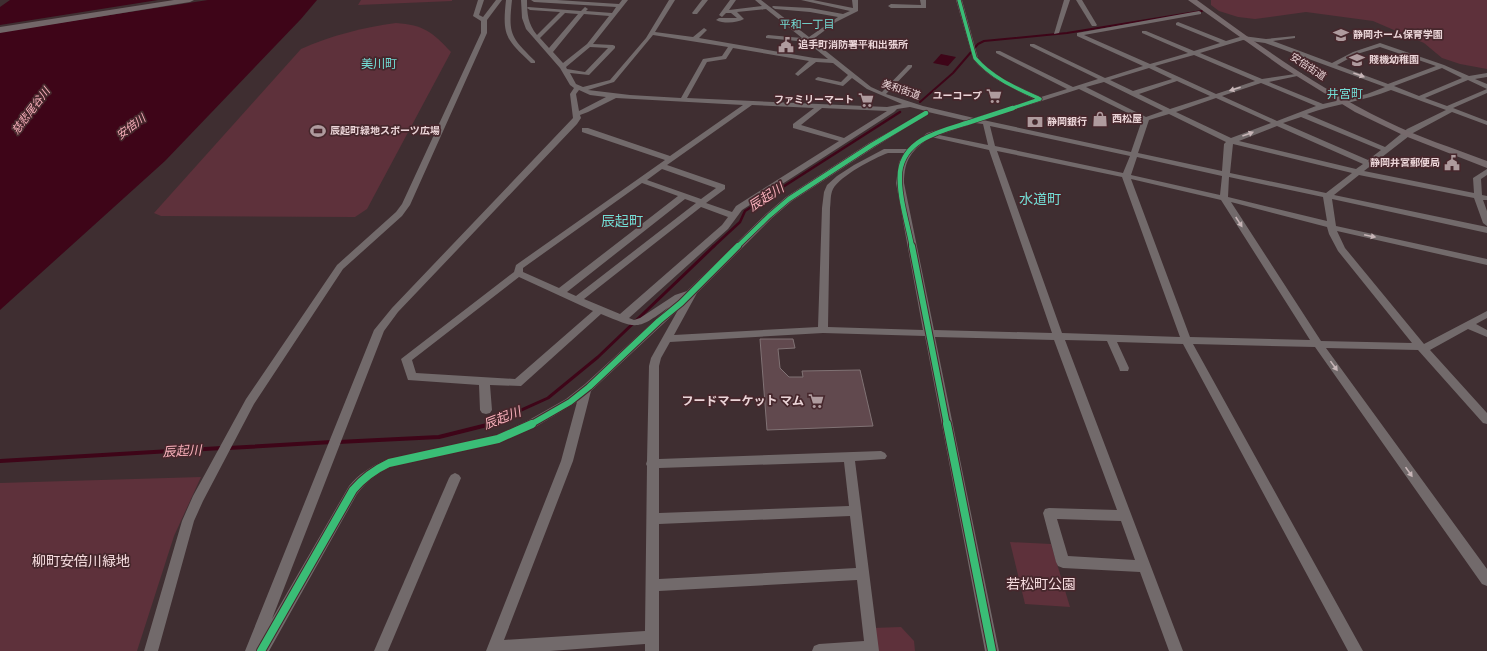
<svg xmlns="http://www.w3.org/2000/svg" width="1487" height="651" font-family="'Fira Sans Condensed','Noto Sans JP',sans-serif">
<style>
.green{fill:#5e313b}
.water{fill:#3e0518}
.pier{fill:#3f2e31}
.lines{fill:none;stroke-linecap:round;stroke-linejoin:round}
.stream-far3{stroke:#3e0518;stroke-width:2}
.stream-far2{stroke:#3e0518;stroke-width:2.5}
.stream-far1{stroke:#3e0518;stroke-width:3}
.stream{stroke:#3e0518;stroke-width:4}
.building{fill:#61494e;stroke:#807274}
.minor{fill:#726a6b;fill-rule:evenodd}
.major{fill:#766a6c;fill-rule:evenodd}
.highway{fill:#726668;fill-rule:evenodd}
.cycleway-far3-casing{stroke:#46272c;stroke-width:5}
.cycleway-far2-casing{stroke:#46272c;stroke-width:6}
.cycleway-far1-casing{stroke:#46272c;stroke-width:8}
.cycleway-casing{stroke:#46272c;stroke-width:10}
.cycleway-far3{stroke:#3abd76;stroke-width:3.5}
.cycleway-far2{stroke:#3abd76;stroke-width:4.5}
.cycleway-far1{stroke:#3abd76;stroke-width:6}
.cycleway{stroke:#3abd76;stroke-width:8}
.oneway{fill:#c7b5b7}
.labels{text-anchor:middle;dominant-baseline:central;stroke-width:3.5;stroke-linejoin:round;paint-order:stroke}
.far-poi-label{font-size:10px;font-weight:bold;fill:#ebd5d8;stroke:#46272c;text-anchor:start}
.far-street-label{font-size:10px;fill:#ebd5d8;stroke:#46272c}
.far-neighbourhood-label{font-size:11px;fill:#73ddd5;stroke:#46272c}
.far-water-label{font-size:11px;font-style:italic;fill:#fab1bc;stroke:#46272c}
.far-quarter-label{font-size:12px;fill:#73ddd5;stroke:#46272c}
.poi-label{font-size:12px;font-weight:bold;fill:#ebd5d8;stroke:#46272c;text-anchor:end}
.water-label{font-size:13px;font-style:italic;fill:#fab1bc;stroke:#46272c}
.quarter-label{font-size:14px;fill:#73ddd5;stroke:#46272c}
.near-park-label{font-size:14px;fill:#f6dcdf;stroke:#46272c}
</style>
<rect width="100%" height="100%" fill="#3f2e31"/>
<g class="green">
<polygon points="361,0 452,0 452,1 358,5"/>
<polygon points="1211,0 1487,0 1487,69 1460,64 1442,58 1424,43 1373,21 1306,12 1255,19 1238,17 1219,11 1211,5"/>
<path d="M 396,23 C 424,25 432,32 451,52 L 367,209 L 355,217 L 161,216 L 154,213 L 301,49 C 330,36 364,27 396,23 Z"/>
<polygon points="201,477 174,536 137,651 0,651 0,483"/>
<polygon points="1010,542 1051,544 1070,607 1025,604"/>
<polygon points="901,627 914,641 915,651 875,651 872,628"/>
</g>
<g class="water">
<polygon points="10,0 317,0 301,19 165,161 0,310 0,7"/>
<polygon points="941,54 956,57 948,66 933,63"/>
</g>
<polygon class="pier" points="158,0 208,0 0,32 0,25"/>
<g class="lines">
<polyline class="stream-far3" points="920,102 953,73 978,44 984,41 1067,33 1202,11"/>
<polyline class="stream-far2" points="713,247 740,222 745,211 900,112"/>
<polyline class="stream-far1" points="488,425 548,398 598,357 714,246"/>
<g class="stream">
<polyline points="338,442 439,437 491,424"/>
<polyline points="228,448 332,442"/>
<polyline points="0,461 222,448"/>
</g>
</g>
<polygon class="building" points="760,339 793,339 795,348 778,349 780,368 789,377 803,377 802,371 860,370 873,426 767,430"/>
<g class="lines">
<g class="minor">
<polygon points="478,0 484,0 479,15 483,17 496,0 502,0 487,20 487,33 410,205 402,216 343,269 254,404 203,501 194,521 158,651 144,651 182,521 193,496 246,399 337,265 396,212 402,204 481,33 481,21 473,16"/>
<path d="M 506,0 L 512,0 C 508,35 511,37 535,61 L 535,63 L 531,63 C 506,39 502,36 506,0 Z"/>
<path d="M 521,0 L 527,0 C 527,14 528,24 537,35 L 560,12 L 530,10 L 527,8 L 528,7 L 581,11 L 585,7 L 588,9 L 586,11 L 612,13 L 616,7 L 534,2 L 531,0 L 557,0 L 619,4 L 622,0 L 628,0 L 593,44 L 613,45 L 615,46 L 615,48 L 589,75 L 570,73 L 576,84 L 583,87 L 610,80 L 646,38 L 669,0 L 675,0 L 655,32 L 693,37 L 704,28 L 707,30 L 699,38 L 814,58 L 828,59 L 807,42 L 766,38 L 766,36 L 768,35 L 802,38 L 766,9 L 737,12 L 744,19 C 737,23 724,24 716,20 L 719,18 L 737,18 L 731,13 L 726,13 L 722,17 L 719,15 L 730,0 L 736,0 L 729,10 L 762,6 L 755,0 L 761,0 L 809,37 L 838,17 L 810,12 L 775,9 L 772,7 L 773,6 L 810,8 L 843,14 L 850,11 L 801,0 L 813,0 L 853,8 L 852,0 L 858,0 L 858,11 L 836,22 L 812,40 L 871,87 L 882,92 L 908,65 L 912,65 L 912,67 L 886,94 L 923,106 L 974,118 L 1034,99 C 1012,88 989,79 973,59 L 956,0 L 962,0 L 978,58 C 994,77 1018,86 1041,97 L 1067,89 L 996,53 L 996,51 L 1000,51 L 1073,87 L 1098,79 L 1030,46 L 1030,44 L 1034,44 L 1105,78 L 1143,66 L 1077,36 L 1077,33 L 1199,11 L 1201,12 L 1201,14 L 1084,35 L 1150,64 L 1188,53 L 1142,33 L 1142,31 L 1146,31 L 1194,51 L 1220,43 L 1176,25 L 1176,23 L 1178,22 L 1226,41 L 1243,36 L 1266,39 L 1295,36 L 1295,38 L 1273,41 L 1332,63 L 1353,52 L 1380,43 L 1444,65 L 1469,76 L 1487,73 L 1487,77 L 1475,79 L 1487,84 L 1487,93 L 1453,108 L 1487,121 L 1487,125 L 1452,112 L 1413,133 L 1364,171 L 1474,193 L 1473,178 L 1487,169 L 1487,175 L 1481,179 L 1482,195 L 1487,196 L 1487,200 L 1483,200 L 1487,211 L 1487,226 L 1483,223 L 1474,198 L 1359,175 L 1334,195 L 1487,227 L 1487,233 L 1332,199 L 1336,226 L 1487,259 L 1487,265 L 1337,231 L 1345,248 L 1424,344 L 1487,311 L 1487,318 L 1476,324 L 1487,330 L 1487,337 L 1468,329 L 1430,350 L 1487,413 L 1487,424 L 1483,423 L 1418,350 L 1326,348 L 1487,569 L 1487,586 L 1482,584 L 1315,347 L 1193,344 L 1363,651 L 1348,651 L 1183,344 L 1117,342 L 1129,368 L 1128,371 L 1120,371 L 1119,368 L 1107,341 L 1065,340 L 1183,651 L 1169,651 L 1140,572 L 1063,568 L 1058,566 L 1056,562 L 1043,513 L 1045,509 L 1049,508 L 1117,510 L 1054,340 L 935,337 L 999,651 L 985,651 L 925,336 L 823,333 L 670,342 L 661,358 L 659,366 L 659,459 L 881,451 L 885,453 L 887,456 L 885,459 L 855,461 L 879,651 L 812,651 L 814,646 L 819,644 L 864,641 L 857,580 L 659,591 L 659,651 L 645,651 L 645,644 L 550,651 L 486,651 L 561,461 L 577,402 L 537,426 L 502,442 L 391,467 C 377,474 367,481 357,494 L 269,651 L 245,651 L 374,330 L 392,308 L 573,118 L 570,94 L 574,88 L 570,85 L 560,68 L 526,29 L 522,18 ZM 565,13 L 578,14 L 549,48 L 540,38 ZM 584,14 L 609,16 L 587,44 L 563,63 L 553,52 ZM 653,35 L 728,47 L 722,56 L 703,59 L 681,98 L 630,95 L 588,90 L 614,82 ZM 1243,40 L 1265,43 L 1385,87 L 1367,94 L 1323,104 L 1269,82 L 1302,75 L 1302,73 L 1262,79 L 1200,53 ZM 590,47 L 608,48 L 585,72 L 567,69 L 566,67 ZM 1380,47 L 1436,66 L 1388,84 L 1337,65 L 1357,54 ZM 733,48 L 809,61 L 796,73 L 795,74 L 798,76 L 816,62 L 833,63 L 848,75 L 841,82 L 818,77 L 815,79 L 816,80 L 843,86 L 852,78 L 867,89 L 902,104 L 887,107 L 687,98 L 707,62 L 726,59 ZM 1194,55 L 1255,81 L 1216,94 L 1155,66 ZM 1149,68 L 1172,79 L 1133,91 L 1110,80 ZM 1442,68 L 1462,78 L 1419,96 L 1394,86 ZM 1468,80 L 1487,89 L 1447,106 L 1425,98 ZM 1177,81 L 1210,96 L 1170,109 L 1139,94 ZM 1104,82 L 1163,111 L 1146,117 L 1086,87 ZM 1261,83 L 1316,106 L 1277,121 L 1222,96 ZM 1079,89 L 1142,120 L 1131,152 L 983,120 ZM 579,90 L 590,95 L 606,97 L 579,111 L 576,94 ZM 1391,90 L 1446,110 L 1407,129 L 1385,147 L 1307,114 C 1335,104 1364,101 1391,90 ZM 616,98 L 743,105 L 670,156 L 588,128 L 582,128 L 582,132 L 665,160 L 516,265 L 514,272 L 401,359 L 408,380 L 479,385 L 480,410 L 482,413 L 486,414 L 490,413 L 492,410 L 490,385 L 521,386 L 601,314 C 638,329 636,331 669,307 L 585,384 L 566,399 L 529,420 L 496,435 L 385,460 C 370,467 359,474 349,486 L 272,619 L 384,331 L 398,312 L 577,124 L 581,118 L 580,115 L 588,112 ZM 1216,98 L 1271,123 L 1231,138 L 1176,112 ZM 752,105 L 814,108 L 793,124 L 793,128 L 839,141 L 736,206 L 732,212 L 706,203 L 725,189 L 725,185 L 667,165 ZM 910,107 L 926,111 L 869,143 L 786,197 L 766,214 L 687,291 L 675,295 L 640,318 L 634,320 L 629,318 L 728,229 L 742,210 L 894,112 L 897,109 ZM 822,108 L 887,111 L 844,138 L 801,125 ZM 928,112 L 967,121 L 927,133 L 908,149 L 884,149 L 854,165 L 837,176 L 827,185 L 824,192 L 822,208 L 818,327 L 674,335 L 697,293 L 772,218 L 792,201 L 875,147 L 928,114 ZM 1169,114 L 1226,142 L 1224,144 L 1222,171 L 1138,153 L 1149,120 ZM 1301,117 L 1381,150 L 1368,160 L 1283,123 ZM 975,123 L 983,124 L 988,145 L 939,135 ZM 990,126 L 1130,156 L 1123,173 L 995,146 ZM 1277,126 L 1363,164 L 1356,169 L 1239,141 ZM 931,137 L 989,150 L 1052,333 L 934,330 L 904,183 C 904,159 912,150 931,137 ZM 1233,144 L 1352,173 L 1326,193 L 1230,173 ZM 997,151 L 1122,177 L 1180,337 L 1062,333 ZM 888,153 L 904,153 L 899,162 L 896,183 L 923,330 L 828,327 L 830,208 C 831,202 830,195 833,189 C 840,176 874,158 888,153 ZM 1137,157 L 1222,176 L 1220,195 L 1131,175 ZM 662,169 L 716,188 L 701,199 L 647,180 ZM 1229,177 L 1323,197 L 1327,221 L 1228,197 ZM 1131,179 L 1221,200 L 1310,340 L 1190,337 ZM 642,183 L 678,196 L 559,288 L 523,272 L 523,268 ZM 685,199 L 696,203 L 576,296 L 567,292 ZM 1231,202 L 1327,227 L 1329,234 L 1338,251 L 1412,343 L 1321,341 ZM 701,207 L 728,217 L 722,225 L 620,314 L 584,299 ZM 519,277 L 593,311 L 515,379 L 416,373 L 412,360 ZM 678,310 L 651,358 L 649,366 L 647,461 L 646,464 L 647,466 L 645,631 L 504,640 L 573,461 L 591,391 ZM 844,462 L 849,506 L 659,513 L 659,468 ZM 850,516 L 856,568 L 659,579 L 659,524 ZM 1057,519 L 1121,521 L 1135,560 L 1068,556 Z"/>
<polygon points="702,0 708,0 697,14 693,14 692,13"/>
<polygon points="920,0 926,0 926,8 891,8 888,6 891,4 921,5"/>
<polygon points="1064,0 1070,0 1059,33 1054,34"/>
<polygon points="1076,0 1082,0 1097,25 1096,26 1092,26"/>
<polygon points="455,473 459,475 461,478 388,651 374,651 449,478 451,475"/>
</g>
<path class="major" d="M 1188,0 L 1197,0 C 1257,44 1318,88 1386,121 C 1418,137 1453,148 1487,161 L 1487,168 L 1405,136 L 1355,112 L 1282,67 Z"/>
<polygon class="highway" points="174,0 194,0 190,2 0,33 0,27"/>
<defs>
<path id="cycleway-far3" d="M 959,0 L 975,58 C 992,78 1016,88 1040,99 L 1010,109"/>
<g id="cycleway-far2">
<polyline points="737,247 769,216 789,199 872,145 926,113"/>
<path d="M 912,247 C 908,225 898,195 900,172 C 904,139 941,131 967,123 C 982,118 998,113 1013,108"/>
</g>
<g id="cycleway-far1">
<polyline points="912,246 947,425"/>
<polyline points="530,425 570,402 589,387 659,321 681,303 738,246"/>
</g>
<g id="cycleway">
<polyline points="947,424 992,651"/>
<path d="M 261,651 L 353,490 C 364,477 374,470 389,463 L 498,439 L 532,424"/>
</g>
</defs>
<use href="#cycleway-far3" class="cycleway-far3-casing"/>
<use href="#cycleway-far2" class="cycleway-far2-casing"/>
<use href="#cycleway-far1" class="cycleway-far1-casing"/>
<use href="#cycleway" class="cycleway-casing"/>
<use href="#cycleway-far3" class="cycleway-far3"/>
<use href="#cycleway-far2" class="cycleway-far2"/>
<use href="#cycleway-far1" class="cycleway-far1"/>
<use href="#cycleway" class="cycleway"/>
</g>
<defs><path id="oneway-solid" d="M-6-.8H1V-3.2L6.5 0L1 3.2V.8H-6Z"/></defs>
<g class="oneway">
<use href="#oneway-solid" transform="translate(1359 75) rotate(20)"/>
<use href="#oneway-solid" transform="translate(1235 89) rotate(162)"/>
<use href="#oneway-solid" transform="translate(1248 134) rotate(-20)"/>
<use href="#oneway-solid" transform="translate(1239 222) rotate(57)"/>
<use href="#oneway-solid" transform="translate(1370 236) rotate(12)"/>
<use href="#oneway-solid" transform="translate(1334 366) rotate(54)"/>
<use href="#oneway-solid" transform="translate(1409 472) rotate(55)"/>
</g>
<defs>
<symbol id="school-bare" viewBox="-9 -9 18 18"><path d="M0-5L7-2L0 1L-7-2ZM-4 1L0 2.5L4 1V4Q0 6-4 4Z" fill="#af9b9e" stroke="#46272c" stroke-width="2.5" paint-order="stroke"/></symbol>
<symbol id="civic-bare" viewBox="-9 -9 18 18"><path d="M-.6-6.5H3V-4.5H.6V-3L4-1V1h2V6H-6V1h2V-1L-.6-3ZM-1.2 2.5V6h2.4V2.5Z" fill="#af9b9e" stroke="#46272c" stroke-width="2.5" paint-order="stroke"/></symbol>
<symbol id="supermarket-bare" viewBox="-9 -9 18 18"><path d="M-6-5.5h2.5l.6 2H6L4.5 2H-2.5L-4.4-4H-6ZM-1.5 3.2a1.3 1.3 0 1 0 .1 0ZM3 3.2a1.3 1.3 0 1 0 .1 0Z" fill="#af9b9e" stroke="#46272c" stroke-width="2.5" paint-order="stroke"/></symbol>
<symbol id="shop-bare" viewBox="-9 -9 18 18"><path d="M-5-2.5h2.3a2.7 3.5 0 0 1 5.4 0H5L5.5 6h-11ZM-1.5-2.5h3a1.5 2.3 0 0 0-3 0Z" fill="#af9b9e" stroke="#46272c" stroke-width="2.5" paint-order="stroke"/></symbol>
<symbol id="bank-bare" viewBox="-9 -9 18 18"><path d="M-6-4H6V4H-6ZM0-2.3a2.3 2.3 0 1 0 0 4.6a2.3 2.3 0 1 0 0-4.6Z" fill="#af9b9e" stroke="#46272c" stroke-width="2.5" paint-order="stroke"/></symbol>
<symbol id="stadium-bare" viewBox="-9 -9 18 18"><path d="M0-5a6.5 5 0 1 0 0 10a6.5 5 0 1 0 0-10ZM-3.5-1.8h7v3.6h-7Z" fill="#af9b9e" stroke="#46272c" stroke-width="2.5" paint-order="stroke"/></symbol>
</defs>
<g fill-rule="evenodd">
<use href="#school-bare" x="1330" y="24" width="22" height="22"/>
<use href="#civic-bare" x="775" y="34" width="22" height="22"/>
<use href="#school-bare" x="1346" y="49" width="22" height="22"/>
<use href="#supermarket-bare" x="983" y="85" width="22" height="22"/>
<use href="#supermarket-bare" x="855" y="89" width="22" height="22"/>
<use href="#shop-bare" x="1089" y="108" width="22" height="22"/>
<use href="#bank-bare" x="1024" y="111" width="22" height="22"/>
<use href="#stadium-bare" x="307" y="120" width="22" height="22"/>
<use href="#civic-bare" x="1441" y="152" width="22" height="22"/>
<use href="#supermarket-bare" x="805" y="390" width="22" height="22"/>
</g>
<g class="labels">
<g class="far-poi-label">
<text x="1353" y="35">静岡ホーム保育学園</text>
<text x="798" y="45">追手町消防署平和出張所</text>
<text x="1369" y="60">賤機幼稚園</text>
<text x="982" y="96" text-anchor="end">ユーコープ</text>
<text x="854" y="100" text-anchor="end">ファミリーマート</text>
<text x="1112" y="119">西松屋</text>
<text x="1047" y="122">静岡銀行</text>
<text x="330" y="131">辰起町緑地スポーツ広場</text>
<text x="1440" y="163" text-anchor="end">静岡井宮郵便局</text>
</g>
<g class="far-street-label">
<text transform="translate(1308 67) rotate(33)">安倍街道</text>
<text transform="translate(901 90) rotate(19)">美和街道</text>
</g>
<g class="far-neighbourhood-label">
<text x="807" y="24">平和一丁目</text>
</g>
<g class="far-water-label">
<text transform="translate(31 111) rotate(-53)">慈悲尾谷川</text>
<text transform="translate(131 127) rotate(-37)">安倍川</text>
</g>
<g class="far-quarter-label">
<text x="379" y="64">美川町</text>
<text x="1345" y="94">井宮町</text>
</g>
<g class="poi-label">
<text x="804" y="401">フードマーケット マム</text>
</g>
<g class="water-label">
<text transform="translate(766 197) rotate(-33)">辰起川</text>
<text transform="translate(502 418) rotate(-21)">辰起川</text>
<text transform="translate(182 451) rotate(-3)">辰起川</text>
</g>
<g class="quarter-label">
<text x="1040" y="199">水道町</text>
<text x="622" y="221">辰起町</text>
</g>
<g class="near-park-label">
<text x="81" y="561">柳町安倍川緑地</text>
<text x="1041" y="584">若松町公園</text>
</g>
</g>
</svg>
